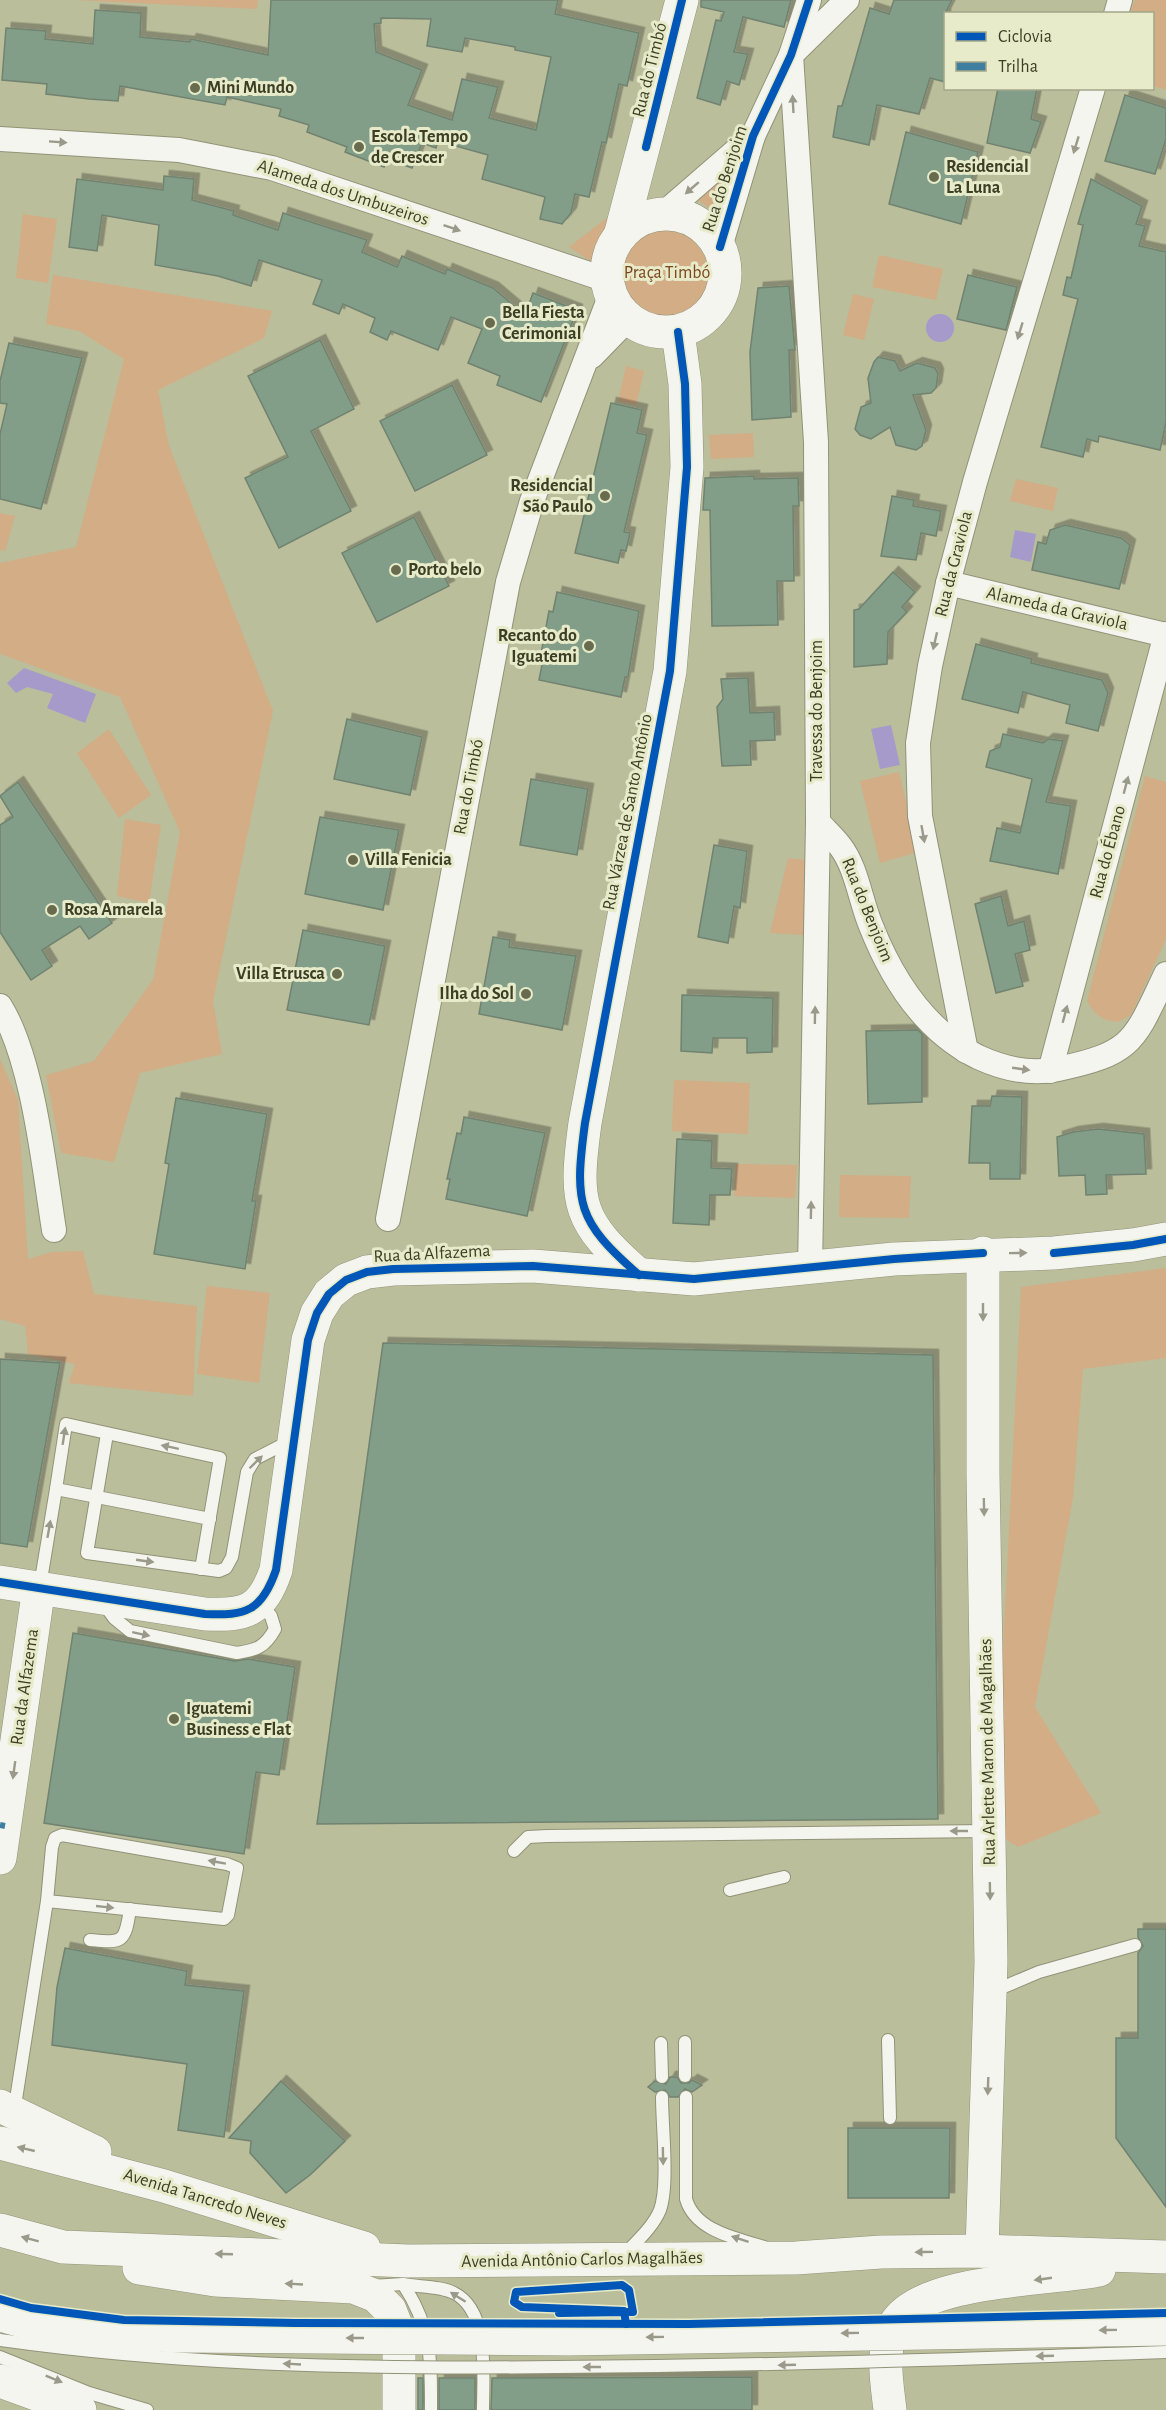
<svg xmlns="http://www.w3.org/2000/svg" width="1166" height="2410" font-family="'Alegreya Sans',sans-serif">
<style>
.green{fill:#d2ad86}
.water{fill:#a59aca}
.building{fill:#829e88;stroke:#718370;stroke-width:1.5;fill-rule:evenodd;filter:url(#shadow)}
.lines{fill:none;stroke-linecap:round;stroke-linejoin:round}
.lane-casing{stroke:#919377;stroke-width:14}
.street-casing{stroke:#919377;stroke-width:26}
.secondary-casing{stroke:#919377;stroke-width:34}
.primary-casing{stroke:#919377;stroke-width:34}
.lane{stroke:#f5f5f0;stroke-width:12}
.street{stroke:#f5f5f0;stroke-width:24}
.secondary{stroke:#f5f5f0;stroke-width:33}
.primary{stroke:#f5f5f0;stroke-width:33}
.lane-bridge-casing{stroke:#919377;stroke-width:14;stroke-linecap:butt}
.primary-bridge-casing{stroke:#919377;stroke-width:34;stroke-linecap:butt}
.lane-bridge{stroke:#f5f5f0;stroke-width:12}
.primary-bridge{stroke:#f5f5f0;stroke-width:33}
.quiet{stroke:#3e7fa1;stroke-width:6;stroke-dasharray:12 6;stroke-linecap:butt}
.cycleway-casing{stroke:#e7ebca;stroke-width:11}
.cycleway{stroke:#0057b8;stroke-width:8}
.oneway{fill:#999a8a}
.poi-dot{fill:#696b4e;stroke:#e7ebca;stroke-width:2}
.labels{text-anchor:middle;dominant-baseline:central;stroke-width:6;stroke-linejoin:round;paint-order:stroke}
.street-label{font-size:18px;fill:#3d3f24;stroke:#e7ebca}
.poi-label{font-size:18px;font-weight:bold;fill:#3d3f24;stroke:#e7ebca;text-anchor:start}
.park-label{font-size:18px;fill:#7c4520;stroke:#e7ebca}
</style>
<defs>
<filter id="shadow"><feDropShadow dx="5.5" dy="-5.5" stdDeviation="0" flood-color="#0004"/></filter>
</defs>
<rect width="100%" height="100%" fill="#bbbe9b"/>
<g class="green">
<polygon points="74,0 258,0 257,9"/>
<polygon points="1135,0 1166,0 1166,90 1153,86 1152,14 1130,13"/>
<polygon points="741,159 723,218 694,197"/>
<polygon points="617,210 598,266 569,247"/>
<polygon points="23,214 57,219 48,283 16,278"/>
<circle cx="667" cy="273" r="45"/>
<polygon points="879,255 943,269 936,300 872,287"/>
<polygon points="53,275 272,311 264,338 158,390 169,446 273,711 213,1001 222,1054 140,1073 114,1162 61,1153 46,1075 94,1061 153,980 180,832 120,697 0,654 0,563 76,547 124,359 79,331 46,324"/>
<polygon points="853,294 874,299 864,340 843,335"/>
<polygon points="626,366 644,371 636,405 618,401"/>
<polygon points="753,433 754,457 711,459 709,435"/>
<polygon points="1016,479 1058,488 1053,511 1010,501"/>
<polygon points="0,513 15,516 5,551 0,550"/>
<polygon points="109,729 151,795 119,818 77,753"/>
<polygon points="899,772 918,852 880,863 860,781"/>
<polygon points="1145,776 1166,782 1166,939 1131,1015 1118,1022 1106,1020 1096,1014 1087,1001"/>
<polygon points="125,819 161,825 149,903 117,896"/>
<polygon points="788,858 806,860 803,935 770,933"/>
<polygon points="0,1059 18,1100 28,1259 52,1252 83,1251 94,1294 197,1306 193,1396 69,1383 75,1364 28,1354 25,1326 0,1319"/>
<polygon points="674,1080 750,1083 748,1134 672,1131"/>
<polygon points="736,1164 797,1165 795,1198 734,1196"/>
<polygon points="840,1175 911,1176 909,1218 839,1217"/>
<polygon points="1166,1268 1166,1358 1083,1369 1073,1498 1035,1707 1101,1813 1018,1847 994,1832 1021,1287"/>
<polygon points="207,1286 270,1293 259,1383 197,1374"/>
</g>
<g class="water">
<circle cx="940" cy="328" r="14"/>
<polygon points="1015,530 1036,534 1031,562 1010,557"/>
<polygon points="24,668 96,694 85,723 47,708 53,694 27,687 16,693 7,683"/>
<polygon points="891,725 900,765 880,769 871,729"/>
</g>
<g class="building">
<path d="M 271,0 L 558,0 L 555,14 L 639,33 L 627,86 L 619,84 L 606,143 L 602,142 L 589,197 L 575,194 L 571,213 L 562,224 L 540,219 L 545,197 L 482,179 L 488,155 L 438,141 L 436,148 L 422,143 L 412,168 L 387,159 L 384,167 L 345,152 L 347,147 L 307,132 L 309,125 L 279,116 L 281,109 L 227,97 L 225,105 L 120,86 L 118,101 L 89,99 L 46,94 L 47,84 L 2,80 L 6,28 L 46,31 L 45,39 L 93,44 L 95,10 L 141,13 L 140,37 L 190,42 L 191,39 L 268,55 ZM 381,18 L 431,19 L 427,46 L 462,52 L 465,38 L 515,47 L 515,50 L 551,57 L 536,130 L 489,118 L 498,87 L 462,79 L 452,120 L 408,105 L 422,70 L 376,52 L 374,24 L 381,23 Z"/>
<polygon points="701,0 791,0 784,27 743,17 734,52 748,54 739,85 727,81 720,105 697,98 716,20 721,21 724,12 701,7"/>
<polygon points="894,0 952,0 945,14 945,82 930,78 919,114 877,105 869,145 833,137 838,106 842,106 870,8 889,14"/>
<polygon points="998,88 1037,88 1031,119 1041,122 1030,153 987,143"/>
<polygon points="1125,95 1166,108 1166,139 1155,174 1105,161"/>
<polygon points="906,132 978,152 961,224 889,204"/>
<polygon points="164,176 194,179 192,200 234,211 233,215 278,230 283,213 367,240 362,252 397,267 402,256 445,274 447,269 493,288 525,315 533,293 577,310 541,402 497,385 500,376 468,363 482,329 451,317 438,350 391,331 387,340 370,332 375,318 343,304 339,314 313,304 322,280 259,260 251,286 218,276 155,265 159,225 102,215 97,251 69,247 77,179 163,190"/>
<polygon points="1091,179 1142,206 1136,224 1145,226 1139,246 1166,252 1166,423 1160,450 1099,436 1098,442 1087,439 1083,457 1041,447 1078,299 1063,295 1067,277 1071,278 1083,225 1078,224"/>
<polygon points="968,275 1017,287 1006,330 957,319"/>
<polygon points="789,286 795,350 789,350 791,417 752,420 750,352 758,288"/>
<polygon points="320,340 354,409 311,431 351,511 279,548 245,478 288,457 248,376"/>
<polygon points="9,343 82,358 41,509 0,499 0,434 7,404 0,403 0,381"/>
<polygon points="878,357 895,361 900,371 917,363 935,368 938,374 936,388 931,393 913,395 926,430 922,446 916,450 896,445 890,427 871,439 860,435 855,429 861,407 871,403 868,378 874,362"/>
<polygon points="452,385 487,455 415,491 380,421"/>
<polygon points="611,403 642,410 637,433 647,435 624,532 630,533 626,551 621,550 618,563 575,553"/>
<polygon points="754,476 754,479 798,478 799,506 793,506 794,581 777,581 778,625 712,626 710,510 703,510 705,478"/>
<polygon points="892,496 914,500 913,506 941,511 936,536 921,533 916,560 881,556"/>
<polygon points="414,517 449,586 377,622 342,553"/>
<polygon points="1065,525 1121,538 1130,545 1119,589 1032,570 1038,542 1046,544 1050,530"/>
<polygon points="893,572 915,592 902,607 907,612 888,632 887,664 854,667 854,610 859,609"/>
<polygon points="557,592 639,611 628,677 625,677 621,697 539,680 543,660 540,659 549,611 553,612"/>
<polygon points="976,644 1032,659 1031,663 1102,680 1108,693 1098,731 1066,723 1070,705 1023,692 1018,713 962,699"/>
<polygon points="748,678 750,713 774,712 775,740 750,741 751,765 722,766 717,707 723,699 721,679"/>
<polygon points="347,719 422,737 410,795 334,779"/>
<polygon points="1003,734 1043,743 1048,739 1063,741 1046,802 1071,806 1058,874 990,861 997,828 1020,833 1032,779 986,767 990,751 1000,747"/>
<polygon points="531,779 588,789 577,855 520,845"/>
<polygon points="18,782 112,923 89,939 80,926 42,950 52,966 31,980 0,932 0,825 13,817 0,796"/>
<polygon points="320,817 399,830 383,910 305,894"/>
<polygon points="714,845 747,851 740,908 734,906 728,943 698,937"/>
<polygon points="1001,896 1008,926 1024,921 1030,950 1015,954 1023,986 996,993 975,904"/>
<polygon points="303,930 385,946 369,1025 287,1010"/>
<polygon points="493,937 510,940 509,947 576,956 562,1030 479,1014"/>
<polygon points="682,995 773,998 772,1052 747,1053 747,1038 713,1038 712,1053 681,1051"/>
<polygon points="918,1030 922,1034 922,1102 868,1104 866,1031"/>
<polygon points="992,1096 1022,1097 1020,1179 990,1179 990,1163 969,1163 972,1106 990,1106"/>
<polygon points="176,1098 267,1114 252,1201 256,1201 245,1269 154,1254 169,1164 165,1163"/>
<polygon points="464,1117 545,1133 527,1216 446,1199 450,1179 447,1179 457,1133 461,1134"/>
<polygon points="1098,1129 1144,1134 1146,1174 1106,1175 1107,1194 1086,1195 1085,1175 1059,1176 1057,1137 1073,1132"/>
<polygon points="677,1139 712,1141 711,1168 732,1169 730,1195 710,1195 709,1225 673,1223"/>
<polygon points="383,1343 933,1355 938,1819 317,1824"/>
<polygon points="0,1359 60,1363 27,1547 0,1543"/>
<polygon points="73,1633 235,1661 248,1659 295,1667 279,1775 256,1772 244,1854 44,1823"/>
<polygon points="1138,1929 1166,1929 1166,2207 1116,2138 1116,2038 1138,2038 1138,1953 1143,1946 1138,1937"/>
<polygon points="65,1948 187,1971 185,1985 244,1991 224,2137 178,2130 187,2064 52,2045 57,1987"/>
<polygon points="670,2077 677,2077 681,2083 689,2083 692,2080 702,2085 692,2092 685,2089 678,2097 670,2097 665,2090 655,2092 648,2087 655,2081 666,2084"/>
<polygon points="281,2081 345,2141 310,2175 286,2193 250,2153 251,2141 229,2138"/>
<polygon points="848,2128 950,2128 949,2198 848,2198"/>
<polygon points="752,2377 752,2410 491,2410 492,2378"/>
<rect x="418" y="2378" width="5" height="32"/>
<rect x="439" y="2378" width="36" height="32"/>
</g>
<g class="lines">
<defs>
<g id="lane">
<polyline points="107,1434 87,1553 219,1571 226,1568 232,1557 247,1472 255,1459 290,1441"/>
<polyline points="56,1489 66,1424 220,1458 201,1569"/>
<polyline points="40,1586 56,1489 210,1519"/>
<path d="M 103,1603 L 114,1618 L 130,1631 L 237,1653 C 257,1650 265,1647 275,1629 L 271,1616 L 260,1603"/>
<polyline points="514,1851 528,1837 547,1836 987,1831"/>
<polyline points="730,1890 784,1877"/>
<path d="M 90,1940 C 123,1943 125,1943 130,1909"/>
<polyline points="994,1991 1039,1972 1135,1945"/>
<polyline points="888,2040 890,2118"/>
<polyline points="685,2042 685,2076"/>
<polyline points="661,2043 662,2077"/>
<path d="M 686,2097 L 686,2199 C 695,2231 736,2238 764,2247"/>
<polyline points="14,2112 47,1901 52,1847 55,1838 62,1835 227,1864 237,1868 228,1915 224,1919 47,1901"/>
<path d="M 625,2254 C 637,2241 653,2227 660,2210 C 669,2185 662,2126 662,2097"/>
<path d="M 403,2284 C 418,2287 441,2286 454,2293 C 490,2311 483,2375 483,2410"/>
<path d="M 372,2286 L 403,2284 C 432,2328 431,2359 431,2410"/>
<polyline points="0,2357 89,2393 147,2410"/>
</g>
<g id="street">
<polyline points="809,0 791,55 816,442 818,822 810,1268"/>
<polyline points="1116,14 1120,0"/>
<polyline points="0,139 179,150 272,168 607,280"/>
<polyline points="663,214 753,136"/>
<polyline points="720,247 753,136 791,55 847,0"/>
<polyline points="592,356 628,319"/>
<polyline points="948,583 1166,635"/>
<path d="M 818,822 C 825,830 833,837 840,846 C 857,868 860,900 871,926 C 892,979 925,1031 978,1057 C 1002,1068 1031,1075 1058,1069 C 1134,1053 1134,1041 1166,974"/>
<path d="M 0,1006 C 33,1059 44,1167 54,1230"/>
<polyline points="966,1051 920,816 918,743 930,666 948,583 975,482 1093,88"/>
<polyline points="1050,1071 1166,634"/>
<polyline points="388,1219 508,582 532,501 611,294"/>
</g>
<g id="secondary">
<circle cx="666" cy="273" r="59"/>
<polyline points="620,236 682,0"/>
<path d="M 639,1275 C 577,1221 574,1204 585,1123 L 670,671 L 687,467 L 685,384 L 678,332"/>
<path d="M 0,1582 L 205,1614 C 246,1616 262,1611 276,1570 L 308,1340 L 317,1313 L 329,1294 L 346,1280 L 367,1272 L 393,1269 L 533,1266 L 694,1279 L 894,1259 L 1054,1253 L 1133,1245 L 1166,1239"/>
<polyline points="0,1858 39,1587"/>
<polyline points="0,2106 95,2152"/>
<polyline points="0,2143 164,2186 364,2248"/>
<polyline points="0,2230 63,2247 408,2261 796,2258 881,2252 982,2251 1166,2257"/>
<polyline points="982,2251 991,1962 983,1474 983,1253"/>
<polyline points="139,2268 215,2280 353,2287 376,2296 390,2310 399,2333 399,2410"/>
<path d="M 890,2410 C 887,2383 880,2349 895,2324 C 922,2279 1048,2280 1099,2270"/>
</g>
<polyline id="primary" points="0,2381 80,2410"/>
</defs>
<use href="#lane" class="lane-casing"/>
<use href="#street" class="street-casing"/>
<use href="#secondary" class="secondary-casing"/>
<use href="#primary" class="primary-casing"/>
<use href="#lane" class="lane"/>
<use href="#street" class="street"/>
<use href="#secondary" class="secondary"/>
<use href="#primary" class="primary"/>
<defs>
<path id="lane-bridge" d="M 0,2340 C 184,2366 371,2369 556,2367 C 760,2366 963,2359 1166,2352"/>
<polyline id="primary-bridge" points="0,2315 26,2322 90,2331 175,2336 569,2339 1166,2329"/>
</defs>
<use href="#lane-bridge" class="lane-bridge-casing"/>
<use href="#primary-bridge" class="primary-bridge-casing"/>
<use href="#lane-bridge" class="lane-bridge"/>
<use href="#primary-bridge" class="primary-bridge"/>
<polyline class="quiet" points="0,1825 5,1826"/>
<defs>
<g id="cycleway">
<polyline points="646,147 682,0"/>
<polyline points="720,247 753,136 791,55 809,0"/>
<polyline points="1054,1253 1133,1245 1166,1239"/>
<path d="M 639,1275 C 577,1221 574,1204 585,1123 L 670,671 L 687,467 L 685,384 L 678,332"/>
<path d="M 0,1582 L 205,1614 C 246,1616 262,1611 276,1570 L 308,1340 L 317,1313 L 329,1294 L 346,1280 L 367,1272 L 393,1269 L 533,1266 L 694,1279 L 894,1259 L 983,1253"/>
<polyline points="0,2299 31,2308 124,2320 295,2323 689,2324 1166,2313"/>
<polyline points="559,2313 626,2312 633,2312 629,2290 622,2285 516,2292 514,2302 522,2307 624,2311 626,2324"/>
</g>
</defs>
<use href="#cycleway" class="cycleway-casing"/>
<use href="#cycleway" class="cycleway"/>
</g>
<defs><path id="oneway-solid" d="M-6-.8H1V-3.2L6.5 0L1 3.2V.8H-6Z" transform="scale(1.5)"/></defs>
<g class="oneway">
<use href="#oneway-solid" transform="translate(793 104) rotate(-93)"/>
<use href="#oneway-solid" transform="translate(58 142) rotate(4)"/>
<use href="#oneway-solid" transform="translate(1076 145) rotate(107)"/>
<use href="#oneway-solid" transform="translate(692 188) rotate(139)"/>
<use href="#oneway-solid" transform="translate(452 228) rotate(19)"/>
<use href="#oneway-solid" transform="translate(1020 331) rotate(107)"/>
<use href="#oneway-solid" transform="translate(935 641) rotate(103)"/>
<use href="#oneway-solid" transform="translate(1126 785) rotate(-75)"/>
<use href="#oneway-solid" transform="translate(923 834) rotate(80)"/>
<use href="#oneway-solid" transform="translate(1065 1014) rotate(-75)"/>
<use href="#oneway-solid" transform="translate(815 1015) rotate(-89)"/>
<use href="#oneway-solid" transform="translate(1021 1069) rotate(8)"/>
<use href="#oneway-solid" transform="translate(811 1210) rotate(-89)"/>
<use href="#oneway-solid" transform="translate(1018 1253) rotate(-1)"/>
<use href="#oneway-solid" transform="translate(983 1312) rotate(90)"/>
<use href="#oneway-solid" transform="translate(64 1436) rotate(-81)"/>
<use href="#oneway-solid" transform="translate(170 1447) rotate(-168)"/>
<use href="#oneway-solid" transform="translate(256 1462) rotate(-44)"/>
<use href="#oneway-solid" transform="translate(984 1507) rotate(89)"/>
<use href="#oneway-solid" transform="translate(49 1529) rotate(-80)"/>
<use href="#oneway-solid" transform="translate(145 1561) rotate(8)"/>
<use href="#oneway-solid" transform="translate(141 1634) rotate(12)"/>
<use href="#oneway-solid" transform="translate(14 1770) rotate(98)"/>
<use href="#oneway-solid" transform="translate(959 1831) rotate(180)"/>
<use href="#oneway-solid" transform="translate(217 1862) rotate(-170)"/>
<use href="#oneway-solid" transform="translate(990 1891) rotate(89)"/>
<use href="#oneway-solid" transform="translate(105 1907) rotate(6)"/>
<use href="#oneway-solid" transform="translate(988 2086) rotate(92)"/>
<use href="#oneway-solid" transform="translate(26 2149) rotate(-167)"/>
<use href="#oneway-solid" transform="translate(663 2156) rotate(89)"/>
<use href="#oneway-solid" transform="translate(30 2239) rotate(-165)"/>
<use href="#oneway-solid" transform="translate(740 2239) rotate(-162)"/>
<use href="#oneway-solid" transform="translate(924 2252) rotate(179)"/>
<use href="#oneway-solid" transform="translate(224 2254) rotate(-178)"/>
<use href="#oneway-solid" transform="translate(1043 2279) rotate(172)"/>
<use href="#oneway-solid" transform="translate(294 2284) rotate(-177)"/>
<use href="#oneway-solid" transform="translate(458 2297) rotate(-148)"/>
<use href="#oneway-solid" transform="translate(1108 2330) rotate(179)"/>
<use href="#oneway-solid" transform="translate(850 2333) rotate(179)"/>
<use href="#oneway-solid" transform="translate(655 2337) rotate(179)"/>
<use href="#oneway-solid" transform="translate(355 2338) rotate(-180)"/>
<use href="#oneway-solid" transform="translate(1045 2356) rotate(178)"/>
<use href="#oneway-solid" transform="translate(292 2364) rotate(-177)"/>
<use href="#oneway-solid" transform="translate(787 2365) rotate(178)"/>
<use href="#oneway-solid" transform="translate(592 2367) rotate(180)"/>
<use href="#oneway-solid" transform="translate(54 2379) rotate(22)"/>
</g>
<g class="poi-dot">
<circle cx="195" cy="88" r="6"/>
<circle cx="359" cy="147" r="6"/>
<circle cx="934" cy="177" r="6"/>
<circle cx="490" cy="323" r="6"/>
<circle cx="605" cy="496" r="6"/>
<circle cx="396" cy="570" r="6"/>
<circle cx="589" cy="646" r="6"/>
<circle cx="353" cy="860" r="6"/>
<circle cx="52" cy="910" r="6"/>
<circle cx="337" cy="974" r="6"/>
<circle cx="526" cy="994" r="6"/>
<circle cx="174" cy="1719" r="6"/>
</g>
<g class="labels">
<g class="street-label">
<text transform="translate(650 70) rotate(-76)">Rua do Timbó</text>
<text transform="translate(725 179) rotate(-72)">Rua do Benjoim</text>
<text transform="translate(343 193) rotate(18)">Alameda dos Umbuzeiros</text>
<text transform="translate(954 564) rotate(-76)">Rua da Graviola</text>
<text transform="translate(1057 609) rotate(13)">Alameda da Graviola</text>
<text transform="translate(817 711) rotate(-90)">Travessa do Benjoim</text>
<text transform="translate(469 787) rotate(-79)">Rua do Timbó</text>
<text transform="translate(628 812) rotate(-79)">Rua Várzea de Santo Antônio</text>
<text transform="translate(1108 852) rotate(-75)">Rua do Ébano</text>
<text transform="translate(867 910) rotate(68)">Rua do Benjoim</text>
<text transform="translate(432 1254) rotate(-3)">Rua da Alfazema</text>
<text transform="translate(25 1687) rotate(-82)">Rua da Alfazema</text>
<text transform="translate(988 1752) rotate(-91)">Rua Arlette Maron de Magalhães</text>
<text transform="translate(205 2199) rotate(17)">Avenida Tancredo Neves</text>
<text transform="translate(582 2260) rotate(-1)">Avenida Antônio Carlos Magalhães</text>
</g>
<g class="poi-label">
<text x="207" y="88">Mini Mundo</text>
<text x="371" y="137">Escola Tempo<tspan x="371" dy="21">de Crescer</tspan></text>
<text x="946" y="167">Residencial<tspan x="946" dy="21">La Luna</tspan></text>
<text x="502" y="313">Bella Fiesta<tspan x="502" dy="21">Cerimonial</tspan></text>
<text x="593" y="486" text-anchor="end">Residencial<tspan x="593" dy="21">São Paulo</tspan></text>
<text x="408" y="570">Porto belo</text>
<text x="577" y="636" text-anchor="end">Recanto do<tspan x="577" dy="21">Iguatemi</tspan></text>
<text x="365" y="860">Villa Fenicia</text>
<text x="64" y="910">Rosa Amarela</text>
<text x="325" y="974" text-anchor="end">Villa Etrusca</text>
<text x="514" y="994" text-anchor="end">Ilha do Sol</text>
<text x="186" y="1709">Iguatemi<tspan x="186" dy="21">Business e Flat</tspan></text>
</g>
<g class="park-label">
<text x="667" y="273">Praça Timbó</text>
</g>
</g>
<rect x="944" y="12" width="210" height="78" fill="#e7ebca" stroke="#a3a688" stroke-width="1.5"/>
<rect x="956" y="32" width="30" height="9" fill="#0057b8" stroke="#a3a688" stroke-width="1.5"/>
<text x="998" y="42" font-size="18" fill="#3d3f24">Ciclovia</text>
<rect x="956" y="62" width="30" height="9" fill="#3e7fa1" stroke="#a3a688" stroke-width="1.5"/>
<text x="998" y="72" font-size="18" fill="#3d3f24">Trilha</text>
</svg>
